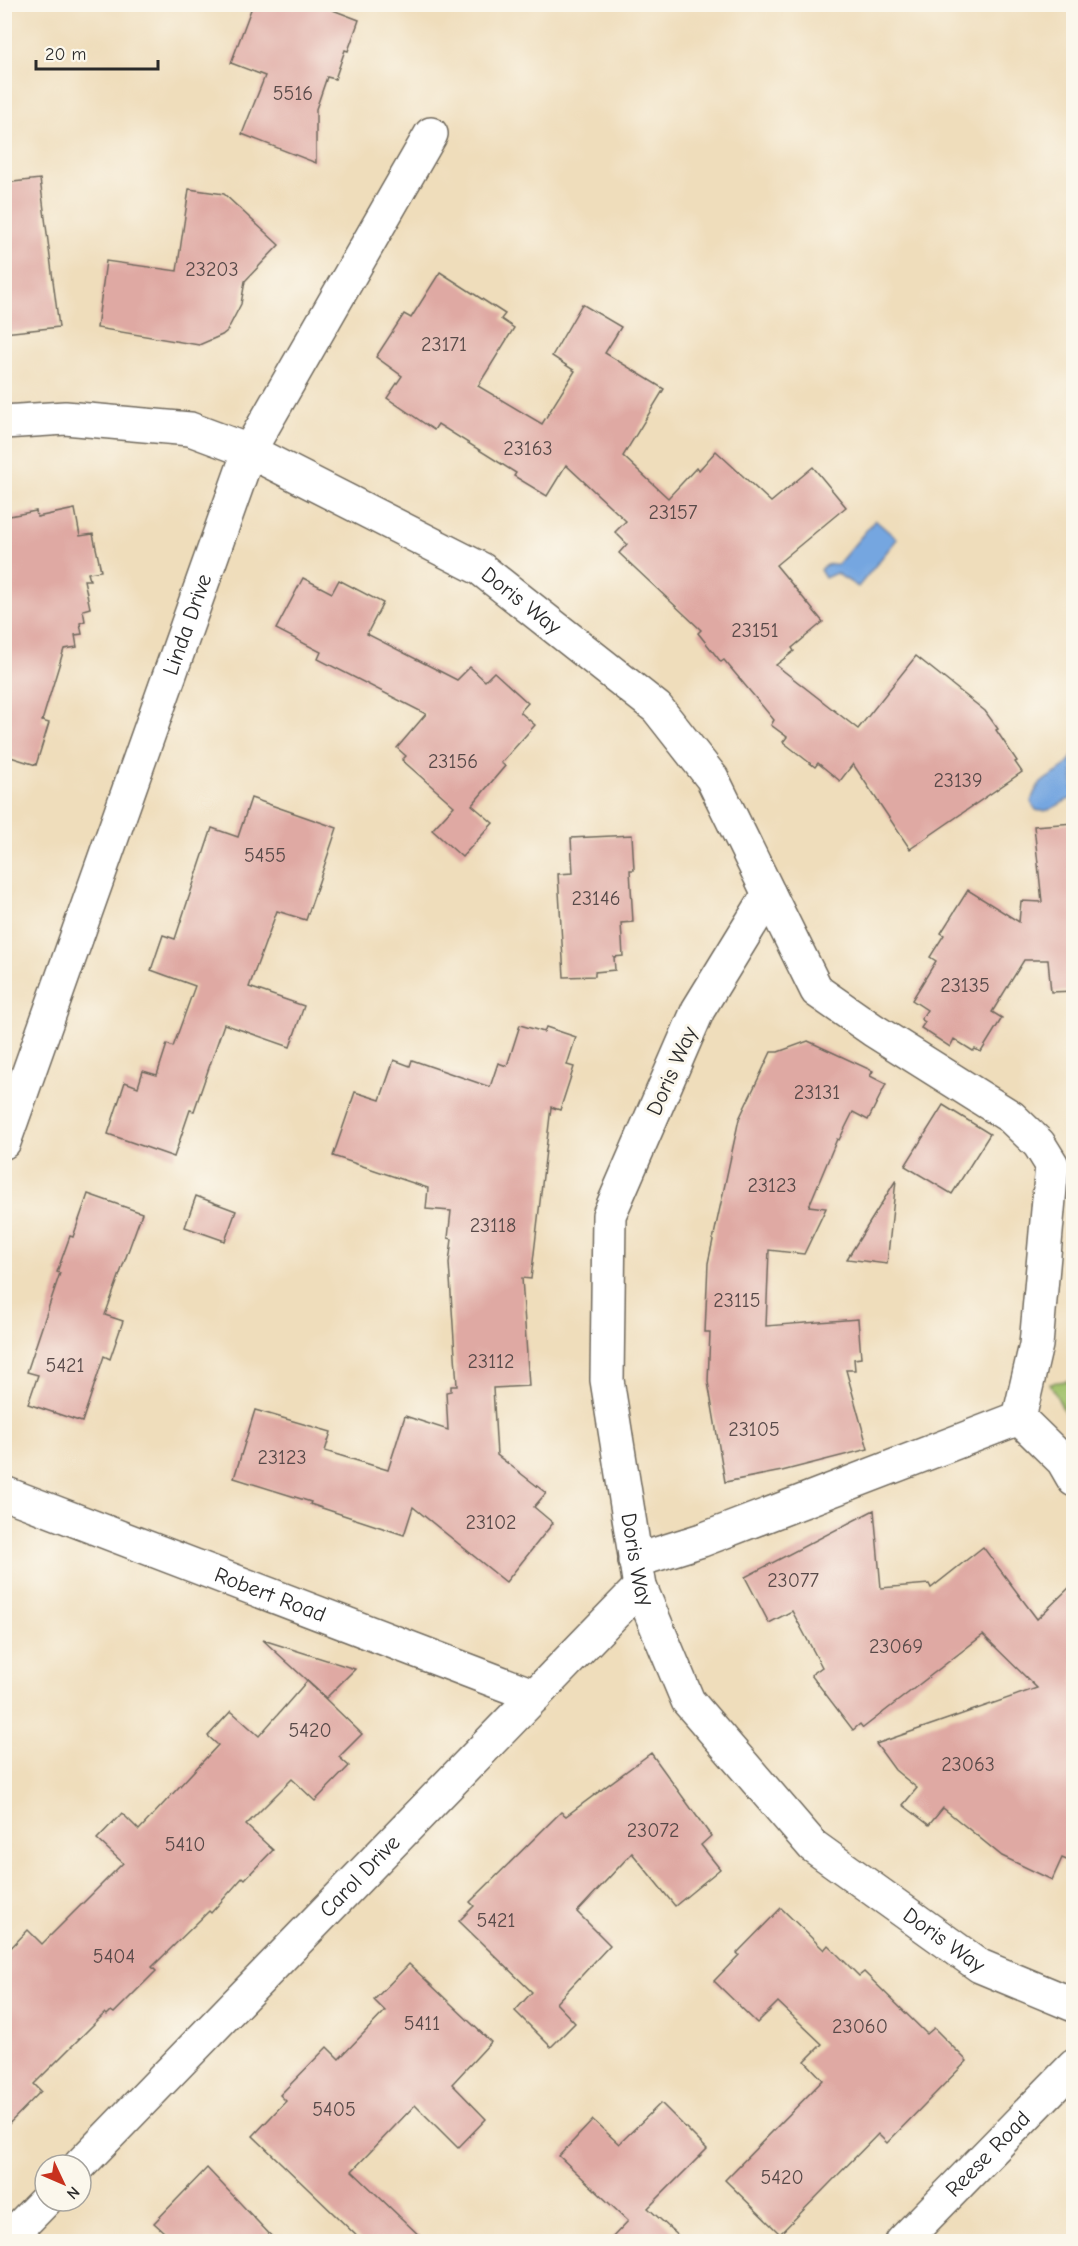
<svg xmlns="http://www.w3.org/2000/svg" width="1078" height="2246" font-family="'Comic Neue',sans-serif">
<style>
.green{fill:#a0c16a;stroke:#66764a;stroke-width:1.5}
.water{fill:#75a6e0;stroke:#506886;stroke-width:1.5}
.building{fill:#dfa9a3}
.lines{fill:none;stroke-linecap:round;stroke-linejoin:round}
.minor-casing{stroke:#70695d;stroke-width:36}
.minor{stroke:#fff;stroke-width:33}
.labels{text-anchor:middle;dominant-baseline:central;stroke-width:6;stroke-linejoin:round;paint-order:stroke}
.number-label{font-size:20px;fill:#584a49}
.street-label{font-size:22px;fill:#2b2b2b;stroke:#fbf7ec}
</style>
<rect width="100%" height="100%" fill="#fbf7ec"/>
<filter id="ink" filterUnits="userSpaceOnUse"><feTurbulence type="fractalNoise" baseFrequency=".0167" numOctaves="2"/><feDisplacementMap in="SourceGraphic" scale="12" xChannelSelector="R" yChannelSelector="G"/><feConvolveMatrix kernelMatrix="1 2 1 2 8 2 1 2 1" color-interpolation-filters="sRGB"/></filter>
<filter id="wash" filterUnits="userSpaceOnUse"><feTurbulence type="fractalNoise" baseFrequency=".008" numOctaves="4" result="noise"/><feDisplacementMap in="SourceGraphic" scale="24" xChannelSelector="R" yChannelSelector="G"/><feGaussianBlur stdDeviation="1.35" result="paint"/><feColorMatrix in="noise" values="0 0 0 0 0 0 0 0 0 0 0 0 0 0 0 0 0 1.4 0 .05"/><feComposite in="paint" operator="in"/></filter>
<g filter="url(#wash)">
<rect width="100%" height="100%" fill="#efddbb"/>
<polygon class="green" points="1073,1380 1074,1380 1073,1429 1050,1383"/>
<g class="water">
<path d="M 875,520 L 897,539 L 858,587 L 836,573 L 825,578 L 820,570 C 825,563 830,565 838,564 Z"/>
<path d="M 1073,755 L 1073,798 C 1061,801 1049,815 1036,810 L 1031,802 C 1039,771 1061,780 1073,755 Z"/>
</g>
<g id="blocks">
<g class="building">
<polygon points="253,4 317,4 359,20 348,51 345,50 335,79 327,77 316,109 316,163 242,134 265,76 231,63"/>
<polygon points="40,179 59,327 4,333 4,183"/>
<polygon points="189,189 224,194 279,245 245,281 241,304 227,331 222,335 199,345 97,328 106,261 177,271"/>
<polygon points="440,272 505,314 501,319 514,328 478,386 542,424 575,371 552,356 582,304 621,327 605,353 664,389 623,456 668,498 697,467 699,470 716,451 771,502 813,467 846,507 776,565 823,622 792,648 794,651 776,665 858,729 916,656 985,711 998,729 996,730 1017,761 1015,762 1022,772 910,849 853,764 840,781 818,763 815,767 783,742 787,737 771,725 774,720 724,660 721,662 698,633 701,630 619,553 627,544 615,532 626,521 566,465 547,496 514,476 516,473 438,424 434,430 387,398 402,376 376,357 404,314 411,318"/>
<polygon points="75,509 80,536 93,534 101,571 88,573 90,580 84,580 90,608 83,610 85,621 80,623 82,634 75,635 77,647 64,649 42,721 49,723 36,765 4,755 4,517 36,511 37,517"/>
<polygon points="303,578 332,593 339,580 383,603 367,634 457,680 470,667 485,681 494,672 528,703 520,712 535,725 501,763 505,766 472,805 493,823 462,857 432,830 454,806 402,760 406,756 397,748 426,714 318,659 321,652 276,629"/>
<polygon points="251,798 337,828 306,920 277,911 249,987 304,1006 290,1047 224,1024 194,1111 190,1110 174,1157 108,1134 125,1082 138,1087 143,1071 157,1075 167,1044 173,1047 195,986 151,970 163,935 175,939 212,828 238,837"/>
<polygon points="1074,823 1074,991 1051,992 1048,960 1024,960 992,1012 1002,1018 981,1052 975,1049 973,1051 954,1039 950,1047 921,1028 925,1022 921,1019 927,1010 912,1000 936,961 930,957 944,935 941,933 968,890 1019,922 1021,901 1042,902 1034,826"/>
<polygon points="632,835 634,870 630,870 633,922 621,923 623,956 614,957 615,970 595,972 595,976 564,977 558,874 573,873 571,838"/>
<polygon points="520,1025 544,1032 546,1027 576,1037 567,1065 574,1067 560,1110 551,1107 531,1279 522,1278 529,1386 493,1388 497,1455 546,1493 534,1507 553,1523 506,1582 413,1507 404,1535 310,1504 311,1502 234,1478 255,1410 331,1432 325,1451 388,1470 405,1416 448,1430 446,1392 451,1391 451,1386 457,1386 449,1263 452,1239 448,1238 451,1211 426,1209 428,1188 333,1156 355,1092 380,1100 394,1060 410,1066 412,1060 490,1087 498,1063 507,1066"/>
<polygon points="808,1041 873,1071 870,1076 886,1084 868,1120 853,1112 839,1140 837,1139 809,1206 826,1208 804,1254 769,1250 766,1326 858,1319 861,1358 854,1359 855,1370 846,1370 868,1449 782,1471 725,1482 708,1382 710,1332 705,1332 708,1263 739,1119 771,1052 778,1052"/>
<polygon points="943,1105 990,1134 952,1194 905,1166"/>
<polygon points="896,1180 887,1264 847,1259"/>
<polygon points="88,1194 142,1213 105,1315 123,1321 110,1359 104,1356 82,1422 28,1404 38,1375 27,1372 60,1273 57,1272 70,1236 73,1237"/>
<polygon points="196,1196 236,1211 225,1241 185,1227"/>
<polygon points="874,1510 881,1588 929,1584 931,1588 983,1547 1037,1619 1074,1583 1074,1863 1062,1858 1052,1880 1002,1856 943,1808 929,1825 903,1805 917,1788 895,1770 876,1744 1037,1688 983,1635 863,1728 860,1724 853,1730 811,1675 822,1667 792,1611 769,1623 745,1577"/>
<polygon points="263,1640 355,1669 326,1698"/>
<polygon points="307,1681 362,1734 339,1757 349,1766 315,1801 292,1779 246,1825 273,1850 245,1879 243,1877 211,1913 209,1911 152,1967 156,1971 114,2013 111,2011 107,2015 105,2013 34,2084 41,2091 4,2129 4,1955 28,1930 42,1944 123,1863 97,1839 122,1813 139,1830 218,1745 208,1736 231,1711 259,1736"/>
<polygon points="651,1753 711,1836 701,1845 720,1869 675,1906 632,1853 577,1912 610,1945 556,2003 575,2023 551,2047 515,2011 532,1992 459,1921 474,1906 470,1902 561,1812 566,1816"/>
<polygon points="781,1908 824,1950 828,1945 859,1976 864,1972 927,2034 934,2028 967,2061 887,2143 878,2134 780,2234 725,2180 823,2080 805,2061 822,2044 778,2002 757,2023 714,1981 739,1955 737,1953"/>
<polygon points="409,1964 491,2042 452,2084 486,2119 458,2148 415,2105 352,2171 425,2241 362,2241 253,2136 286,2101 280,2095 327,2047 339,2059 385,2011 374,2000"/>
<polygon points="661,2103 707,2149 648,2208 684,2241 609,2241 628,2221 559,2156 593,2120 619,2144"/>
<polygon points="207,2168 276,2241 174,2241 154,2223"/>
</g>
</g>
</g>
<g filter="url(#ink)">
<use href="#blocks" fill-opacity="0" stroke="#70695d" stroke-width="1.5"/>
<g class="lines">
<defs>
<g id="minor">
<path id="s1" d="M 4,422 L 65,418 L 190,429 L 249,451 L 481,569 L 657,708 L 712,778 L 769,894 L 698,1010 L 609,1215 L 607,1380 L 640,1587 L 688,1701 L 813,1846 L 980,1966 L 1074,2005"/>
<polyline points="769,894 817,991 873,1030 1011,1117 1039,1144 1052,1165 1036,1345 1019,1418"/>
<path id="s2" d="M 4,1142 L 249,451 L 431,134"/>
<polyline points="1019,1418 1063,1461 1074,1480"/>
<path id="s3" d="M 4,1493 L 535,1696"/>
<polyline points="635,1561 702,1540 1019,1418"/>
<path id="s4" d="M 80,2165 L 640,1587"/>
<polyline points="5,2242 45,2201"/>
<path id="s5" d="M 902,2242 L 1074,2066"/>
</g>
</defs>
<use href="#minor" class="minor-casing"/>
<use href="#minor" class="minor"/>
</g>
</g>
<g class="labels">
<g class="number-label">
<text x="293" y="93">5516</text>
<text x="212" y="269">23203</text>
<text x="444" y="344">23171</text>
<text x="528" y="448">23163</text>
<text x="673" y="512">23157</text>
<text x="755" y="630">23151</text>
<text x="453" y="761">23156</text>
<text x="958" y="780">23139</text>
<text x="265" y="855">5455</text>
<text x="596" y="898">23146</text>
<text x="965" y="985">23135</text>
<text x="817" y="1092">23131</text>
<text x="772" y="1185">23123</text>
<text x="493" y="1225">23118</text>
<text x="737" y="1300">23115</text>
<text x="491" y="1361">23112</text>
<text x="65" y="1365">5421</text>
<text x="754" y="1429">23105</text>
<text x="282" y="1457">23123</text>
<text x="491" y="1522">23102</text>
<text x="793" y="1580">23077</text>
<text x="896" y="1646">23069</text>
<text x="310" y="1730">5420</text>
<text x="968" y="1764">23063</text>
<text x="653" y="1830">23072</text>
<text x="185" y="1844">5410</text>
<text x="496" y="1920">5421</text>
<text x="114" y="1956">5404</text>
<text x="422" y="2023">5411</text>
<text x="860" y="2026">23060</text>
<text x="334" y="2109">5405</text>
<text x="782" y="2177">5420</text>
</g>
<g class="street-label">
<text stroke="none"><textPath href="#s1" startOffset="561">Doris Way</textPath></text>
<text stroke="none"><textPath href="#s2" startOffset="549">Linda Drive</textPath></text>
<text transform="translate(672 1071) rotate(-66)">Doris Way</text>
<text stroke="none"><textPath href="#s1" startOffset="1659">Doris Way</textPath></text>
<text stroke="none"><textPath href="#s3" startOffset="285">Robert Road</textPath></text>
<text stroke="none"><textPath href="#s4" startOffset="402">Carol Drive</textPath></text>
<text stroke="none"><textPath href="#s1" startOffset="2163">Doris Way</textPath></text>
<text stroke="none"><textPath href="#s5" startOffset="123">Reese Road</textPath></text>
</g>
</g>
<rect width="1078" height="2246" fill="none" stroke="#fbf7ec" stroke-width="24"/>
<g transform="translate(63 2183) rotate(134)"><circle r="28" fill="#fbf7ec" stroke="#a8a59f" stroke-width="1.5"/>
<path d="M0-4.5L10 22L0 15L-10 22Z" fill="#c8321e"/>
<text y="-9" font-size="16" font-weight="bold" text-anchor="middle" fill="#2b2b2b">N</text>
</g>
<path d="M36 60v9h122v-9" fill="none" stroke="#2b2b2b" stroke-width="3"/>
<text x="45" y="60" font-size="18" fill="#2b2b2b" stroke="#fbf7ec" stroke-width="4.5" paint-order="stroke">20 m</text>
</svg>
